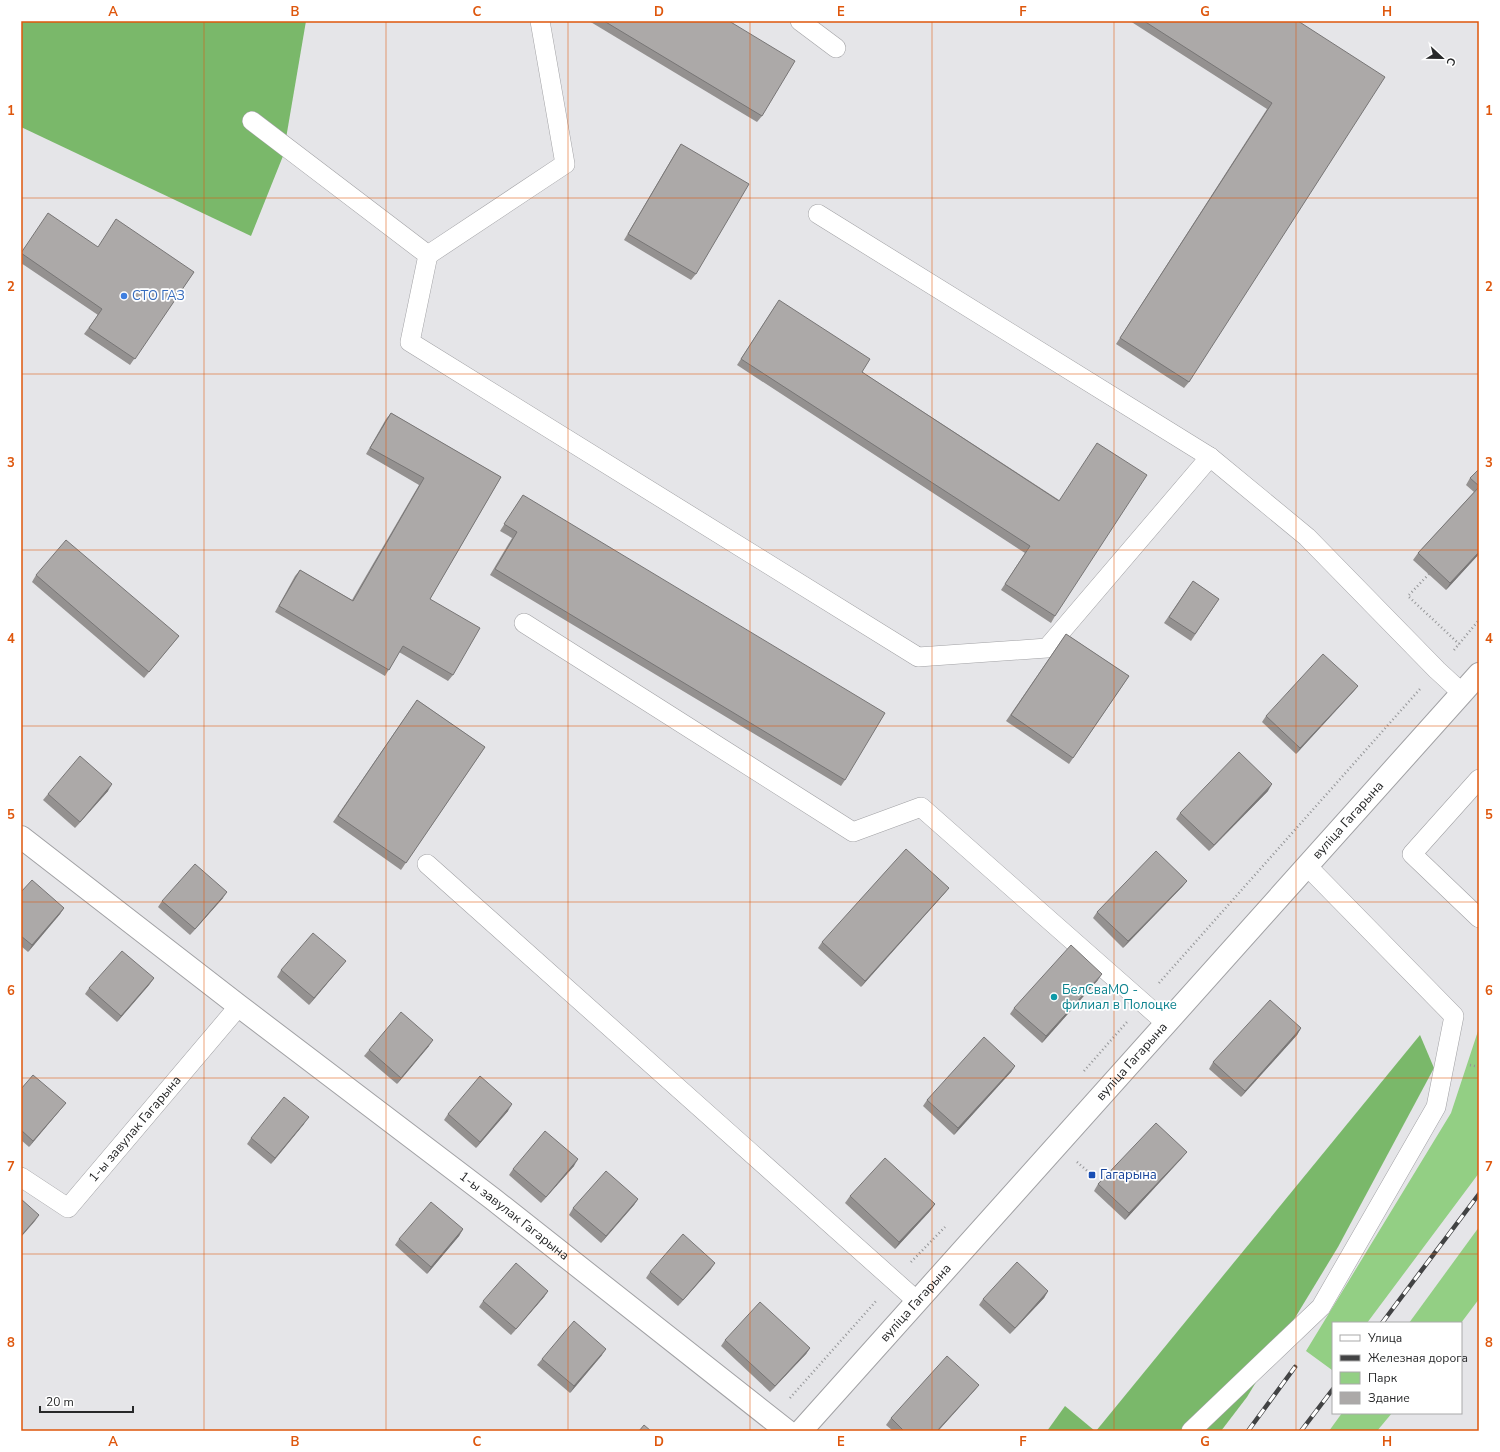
<svg xmlns="http://www.w3.org/2000/svg" width="1500" height="1452" font-family="'Nunito Sans',sans-serif">
<style>
.green{fill:#93cf84}
.forest{fill:#7ab86a}
.lines{fill:none;stroke-linecap:round;stroke-linejoin:round}
.service-casing{stroke:#a1a1a4;stroke-width:20}
.minor-casing{stroke:#a1a1a4;stroke-width:24}
.secondary-casing{stroke:#a1a1a4;stroke-width:24}
.path{stroke:#939496;stroke-width:2.5;stroke-dasharray:1 3;stroke-linecap:butt}
.service{stroke:#fff;stroke-width:19}
.minor{stroke:#fff;stroke-width:22}
.secondary{stroke:#fff;stroke-width:22}
.rail-casing{stroke:#424344;stroke-width:4.5}
.rail{stroke:#fff;stroke-width:3;stroke-dasharray:9;stroke-linecap:butt}
.wall{fill:#949190}
.shaded-wall{fill:#787676}
.building{fill:#aca9a8;stroke:#787676}
.grid{fill:none;stroke:#de570d;stroke-width:1;stroke-opacity:0.55}
.shop-dot{fill:#3f7fe0;stroke:#fff;stroke-width:1.5}
.culture-dot{fill:#0f9aa8;stroke:#fff;stroke-width:1.5}
.transit-dot{fill:#1a4fb4;stroke:#fff;stroke-width:1.5}
.labels{text-anchor:middle;dominant-baseline:central;stroke-width:3.5;stroke-linejoin:round;paint-order:stroke}
.shop-label{font-size:13px;fill:#366cbe;stroke:#fff;text-anchor:start}
.street-label{font-size:13px;fill:#272829;stroke:#fff}
.culture-label{font-size:13px;fill:#0d838f;stroke:#fff;text-anchor:start}
.transit-label{font-size:13px;fill:#164399;stroke:#fff;text-anchor:start}
.neatline{fill:none;stroke:#de570d;stroke-width:1.5}
.grid-label{font-size:13px;text-anchor:middle;font-weight:bold;fill:#de570d}
</style>
<rect width="100%" height="100%" fill="#e5e5e8"/>
<g class="green">
<polygon points="1479,1028 1479,1173 1367,1323 1333,1323 1332,1370 1306,1351 1451,1113"/>
<polygon points="1479,1227 1479,1299 1461,1323 1409,1323"/>
<polygon points="1342,1413 1392,1413 1377,1431 1329,1431"/>
</g>
<g class="forest">
<polygon points="21,21 306,21 283,156 251,236 21,127"/>
<polygon points="1420,1035 1434,1068 1338,1247 1247,1397 1221,1431 1096,1431"/>
<polygon points="1065,1406 1095,1431 1047,1431"/>
</g>
<g class="lines">
<defs>
<g id="service">
<polyline points="800,21 836,48"/>
<polyline points="252,121 428,255 410,342 918,657 1047,648 1210,457"/>
<polyline points="818,214 1210,457 1307,537 1437,670 1462,693"/>
<polyline points="428,255 565,164 540,21"/>
<polyline points="524,623 853,832 921,807 1166,1023"/>
<polyline points="1479,779 1412,854 1479,918"/>
<polyline points="427,864 917,1301"/>
<path id="s1" d="M 21,1177 L 68,1208 L 239,1006"/>
<polyline points="1191,1431 1321,1307 1436,1107 1454,1016 1307,866"/>
</g>
<g id="minor">
<path id="s2" d="M 21,837 L 239,1006 L 493,1199 L 787,1431"/>
</g>
<g id="secondary">
<path id="s3" d="M 801,1431 L 1479,674"/>
</g>
</defs>
<use href="#service" class="service-casing"/>
<use href="#minor" class="minor-casing"/>
<use href="#secondary" class="secondary-casing"/>
<g class="path">
<polyline points="1429,574 1408,596 1459,644"/>
<polyline points="1454,650 1479,620"/>
<polyline points="1159,983 1420,689"/>
<polyline points="1470,1065 1479,1067"/>
<polyline points="1084,1071 1127,1022"/>
<polyline points="1077,1162 1092,1175"/>
<polyline points="911,1262 945,1227"/>
<polyline points="790,1398 877,1300"/>
</g>
<use href="#service" class="service"/>
<use href="#minor" class="minor"/>
<use href="#secondary" class="secondary"/>
<defs>
<g id="rail">
<polyline points="1382,1323 1479,1194"/>
<polyline points="1248,1431 1295,1367"/>
<polyline points="1301,1431 1333,1389"/>
</g>
</defs>
<use href="#rail" class="rail-casing"/>
<use href="#rail" class="rail"/>
</g>
<g class="wall">
<polygon points="589,21 729,21 762,116 757,122"/>
<polygon points="1130,21 1298,21 1189,382 1184,388 1116,344 1267,109"/>
<polygon points="681,144 696,274 691,280 624,240 677,150"/>
<polygon points="21,252 194,272 130,365 84,334 98,315 21,263"/>
<polygon points="775,306 862,372 1059,500 1055,616 1051,623 1001,590 1025,553 737,365"/>
<polygon points="391,413 501,477 430,599 453,675 448,681 399,652 385,676 275,612 295,576 300,570 352,600 419,485 366,454 386,419"/>
<polygon points="1479,469 1479,554 1446,590 1413,560 1418,553 1474,492 1466,485 1470,478"/>
<polygon points="523,495 845,780 841,786 490,575 512,538 500,531"/>
<polygon points="36,575 179,636 144,678 32,582"/>
<polygon points="1193,581 1219,599 1191,641 1164,623"/>
<polygon points="1066,634 1129,676 1069,764 1006,721"/>
<polygon points="1358,686 1353,692 1296,754 1262,722 1266,716"/>
<polygon points="417,700 485,747 401,870 333,822"/>
<polygon points="108,791 75,828 43,800 48,794"/>
<polygon points="1268,791 1209,851 1176,819 1180,813"/>
<polygon points="1187,881 1182,887 1123,948 1093,918 1097,912"/>
<polygon points="949,888 944,894 861,987 818,948 822,942"/>
<polygon points="21,892 64,908 60,914 28,952 21,946"/>
<polygon points="223,898 190,935 158,907 162,901"/>
<polygon points="346,961 341,967 309,1005 277,977 281,970"/>
<polygon points="154,978 149,985 117,1022 85,994 89,988"/>
<polygon points="1098,980 1042,1043 1010,1014 1014,1008"/>
<polygon points="1301,1028 1297,1035 1241,1097 1209,1069 1213,1062"/>
<polygon points="429,1046 397,1084 364,1056 369,1050"/>
<polygon points="1015,1066 1011,1072 954,1135 923,1106 927,1100"/>
<polygon points="21,1089 66,1103 61,1109 29,1147 21,1140"/>
<polygon points="508,1111 476,1148 444,1120 448,1114"/>
<polygon points="304,1124 271,1164 247,1144 251,1138"/>
<polygon points="1182,1158 1125,1220 1094,1191 1098,1184"/>
<polygon points="574,1166 541,1203 509,1175 513,1169"/>
<polygon points="850,1196 935,1204 930,1211 895,1249 845,1203"/>
<polygon points="638,1199 634,1205 601,1243 569,1215 573,1208"/>
<polygon points="463,1229 459,1236 427,1274 395,1245 399,1239"/>
<polygon points="711,1269 678,1306 646,1278 650,1272"/>
<polygon points="548,1291 544,1297 511,1335 479,1307 483,1301"/>
<polygon points="1048,1291 1044,1298 1010,1334 979,1305 983,1299"/>
<polygon points="725,1340 810,1348 806,1354 770,1392 721,1346"/>
<polygon points="602,1355 570,1393 537,1365 542,1359"/>
<polygon points="979,1385 974,1391 938,1431 893,1431 886,1425 891,1418"/>
</g>
<g class="shaded-wall">
<polygon points="1479,552 1479,554 1446,590 1450,583"/>
<polygon points="1358,686 1353,692 1296,754 1300,748"/>
<polygon points="112,784 108,791 75,828 80,822"/>
<polygon points="1272,784 1268,791 1209,851 1214,845"/>
<polygon points="1187,881 1182,887 1123,948 1128,941"/>
<polygon points="949,888 944,894 861,987 865,981"/>
<polygon points="227,892 223,898 190,935 195,929"/>
<polygon points="64,908 60,914 28,952 32,945"/>
<polygon points="346,961 341,967 309,1005 314,998"/>
<polygon points="1102,974 1098,980 1042,1043 1046,1036"/>
<polygon points="154,978 149,985 117,1022 121,1016"/>
<polygon points="1301,1028 1297,1035 1241,1097 1245,1091"/>
<polygon points="433,1040 429,1046 397,1084 401,1078"/>
<polygon points="1015,1066 1011,1072 954,1135 958,1128"/>
<polygon points="66,1103 61,1109 29,1147 33,1141"/>
<polygon points="512,1104 508,1111 476,1148 480,1142"/>
<polygon points="309,1117 304,1124 271,1164 275,1158"/>
<polygon points="1187,1152 1182,1158 1125,1220 1129,1213"/>
<polygon points="578,1159 574,1166 541,1203 546,1197"/>
<polygon points="638,1199 634,1205 601,1243 606,1236"/>
<polygon points="935,1204 930,1211 895,1249 899,1242"/>
<polygon points="39,1215 35,1221 21,1237 21,1236"/>
<polygon points="463,1229 459,1236 427,1274 431,1267"/>
<polygon points="715,1263 711,1269 678,1306 683,1300"/>
<polygon points="548,1291 544,1297 511,1335 516,1329"/>
<polygon points="1048,1291 1044,1298 1010,1334 1015,1328"/>
<polygon points="810,1348 806,1354 770,1392 775,1386"/>
<polygon points="606,1349 602,1355 570,1393 574,1386"/>
<polygon points="979,1385 974,1391 938,1431 937,1431"/>
</g>
<g class="building">
<polygon points="604,21 729,21 795,61 762,116"/>
<polygon points="1144,21 1298,21 1385,77 1189,382 1120,338 1272,103"/>
<polygon points="681,144 749,184 696,274 628,234"/>
<polygon points="48,213 98,247 116,219 194,272 135,359 89,328 102,309 21,253"/>
<polygon points="779,300 870,359 862,372 1059,501 1097,443 1147,475 1055,616 1005,584 1030,546 741,359"/>
<polygon points="391,413 501,477 430,599 480,628 453,675 403,646 389,670 279,606 300,570 353,601 424,478 370,448"/>
<polygon points="1479,469 1479,486 1470,478"/>
<polygon points="1479,487 1479,552 1450,583 1418,553"/>
<polygon points="523,495 885,713 845,780 495,569 517,532 504,524"/>
<polygon points="66,540 179,636 149,672 36,575"/>
<polygon points="1193,581 1219,599 1195,634 1169,617"/>
<polygon points="1066,634 1129,676 1073,758 1011,715"/>
<polygon points="1323,654 1358,686 1300,748 1266,716"/>
<polygon points="417,700 485,747 406,863 338,816"/>
<polygon points="1239,752 1272,784 1214,845 1180,813"/>
<polygon points="80,756 112,784 80,822 48,794"/>
<polygon points="906,849 949,888 865,981 822,942"/>
<polygon points="1156,851 1187,881 1128,941 1097,912"/>
<polygon points="195,864 227,892 195,929 162,901"/>
<polygon points="32,880 64,908 32,945 21,936 21,892"/>
<polygon points="313,933 346,961 314,998 281,970"/>
<polygon points="1071,945 1102,974 1046,1036 1014,1008"/>
<polygon points="122,951 154,978 121,1016 89,988"/>
<polygon points="1270,1000 1301,1028 1245,1091 1213,1062"/>
<polygon points="401,1012 433,1040 401,1078 369,1050"/>
<polygon points="984,1037 1015,1066 958,1128 927,1100"/>
<polygon points="33,1075 66,1103 33,1141 21,1130 21,1089"/>
<polygon points="480,1076 512,1104 480,1142 448,1114"/>
<polygon points="284,1097 309,1117 275,1158 251,1138"/>
<polygon points="1156,1123 1187,1152 1129,1213 1098,1184"/>
<polygon points="545,1131 578,1159 546,1197 513,1169"/>
<polygon points="885,1158 935,1204 899,1242 850,1196"/>
<polygon points="606,1171 638,1199 606,1236 573,1208"/>
<polygon points="21,1199 39,1215 21,1236"/>
<polygon points="431,1202 463,1229 431,1267 399,1239"/>
<polygon points="683,1234 715,1263 683,1300 650,1272"/>
<polygon points="1017,1262 1048,1291 1015,1328 983,1299"/>
<polygon points="516,1263 548,1291 516,1329 483,1301"/>
<polygon points="760,1302 810,1348 775,1386 725,1340"/>
<polygon points="574,1321 606,1349 574,1386 542,1359"/>
<polygon points="947,1356 979,1385 937,1431 904,1431 891,1418"/>
<polygon points="644,1425 651,1431 639,1431"/>
</g>
<path class="grid" d="M 204,21 L 204,1431M 386,21 L 386,1431M 568,21 L 568,1431M 750,21 L 750,1431M 932,21 L 932,1431M 1114,21 L 1114,1431M 1296,21 L 1296,1431M 21,198 L 1479,198M 21,374 L 1479,374M 21,550 L 1479,550M 21,726 L 1479,726M 21,902 L 1479,902M 21,1078 L 1479,1078M 21,1254 L 1479,1254"/>
<circle class="shop-dot" cx="124" cy="296" r="4"/>
<circle class="culture-dot" cx="1054" cy="997" r="4"/>
<rect class="transit-dot" x="1088" y="1171" width="8" height="8" rx="2"/>
<g class="labels">
<g class="shop-label">
<text x="132" y="296">СТО ГАЗ</text>
</g>
<g class="street-label">
<text stroke="none"><textPath href="#s3" startOffset="820">вуліца Гагарына</textPath></text>
<text stroke="none"><textPath href="#s3" startOffset="496">вуліца Гагарына</textPath></text>
<text stroke="none"><textPath href="#s1" startOffset="160">1-ы завулак Гагарына</textPath></text>
<text stroke="none"><textPath href="#s2" startOffset="622">1-ы завулак Гагарына</textPath></text>
<text stroke="none"><textPath href="#s3" startOffset="172">вуліца Гагарына</textPath></text>
</g>
<g class="culture-label">
<text x="1062" y="990">БелСваМО -<tspan x="1062" dy="15">филиал в Полоцке</tspan></text>
</g>
<g class="transit-label">
<text x="1100" y="1175">Гагарына</text>
</g>
</g>
<rect width="1500" height="1452" fill="none" stroke="#ffffff" stroke-width="44"/>
<rect x="1332" y="1322" width="130" height="92" fill="#ffffff" stroke="#a9a9a9"/>
<rect x="1340" y="1335" width="20" height="6" fill="#ffffff" stroke="#a9a9a9"/>
<text x="1368" y="1342" font-size="12" fill="#272829">Улица</text>
<rect x="1340" y="1355" width="20" height="6" fill="#424344" stroke="#a9a9a9"/>
<text x="1368" y="1362" font-size="12" fill="#272829">Железная дорога</text>
<rect x="1340" y="1372" width="20" height="12" fill="#93cf84" stroke="#a9a9a9"/>
<text x="1368" y="1382" font-size="12" fill="#272829">Парк</text>
<rect x="1340" y="1392" width="20" height="12" fill="#aca9a8" stroke="#a9a9a9"/>
<text x="1368" y="1402" font-size="12" fill="#272829">Здание</text>
<g transform="translate(1442 58) rotate(112)" stroke="#ffffff" stroke-width="3" paint-order="stroke">
<path d="M0-3L7 15L0 10L-7 15Z" fill="#272829"/>
<text y="-6" font-size="11" font-weight="bold" text-anchor="middle" fill="#272829">С</text>
</g>
<path d="M40 1406v6h93v-6" fill="none" stroke="#272829" stroke-width="2"/>
<text x="46" y="1406" font-size="12" fill="#272829" stroke="#ffffff" stroke-width="3" paint-order="stroke">20 m</text>
<rect x="22" y="22" width="1456" height="1408" class="neatline"/>
<g class="grid-label">
<text x="113" y="16">A</text>
<text x="295" y="16">B</text>
<text x="477" y="16">C</text>
<text x="659" y="16">D</text>
<text x="841" y="16">E</text>
<text x="1023" y="16">F</text>
<text x="1205" y="16">G</text>
<text x="1387" y="16">H</text>
<text x="11" y="115">1</text>
<text x="1489" y="115">1</text>
<text x="11" y="291">2</text>
<text x="1489" y="291">2</text>
<text x="11" y="467">3</text>
<text x="1489" y="467">3</text>
<text x="11" y="643">4</text>
<text x="1489" y="643">4</text>
<text x="11" y="819">5</text>
<text x="1489" y="819">5</text>
<text x="11" y="995">6</text>
<text x="1489" y="995">6</text>
<text x="11" y="1171">7</text>
<text x="1489" y="1171">7</text>
<text x="11" y="1347">8</text>
<text x="1489" y="1347">8</text>
<text x="113" y="1446">A</text>
<text x="295" y="1446">B</text>
<text x="477" y="1446">C</text>
<text x="659" y="1446">D</text>
<text x="841" y="1446">E</text>
<text x="1023" y="1446">F</text>
<text x="1205" y="1446">G</text>
<text x="1387" y="1446">H</text>
</g>
</svg>
